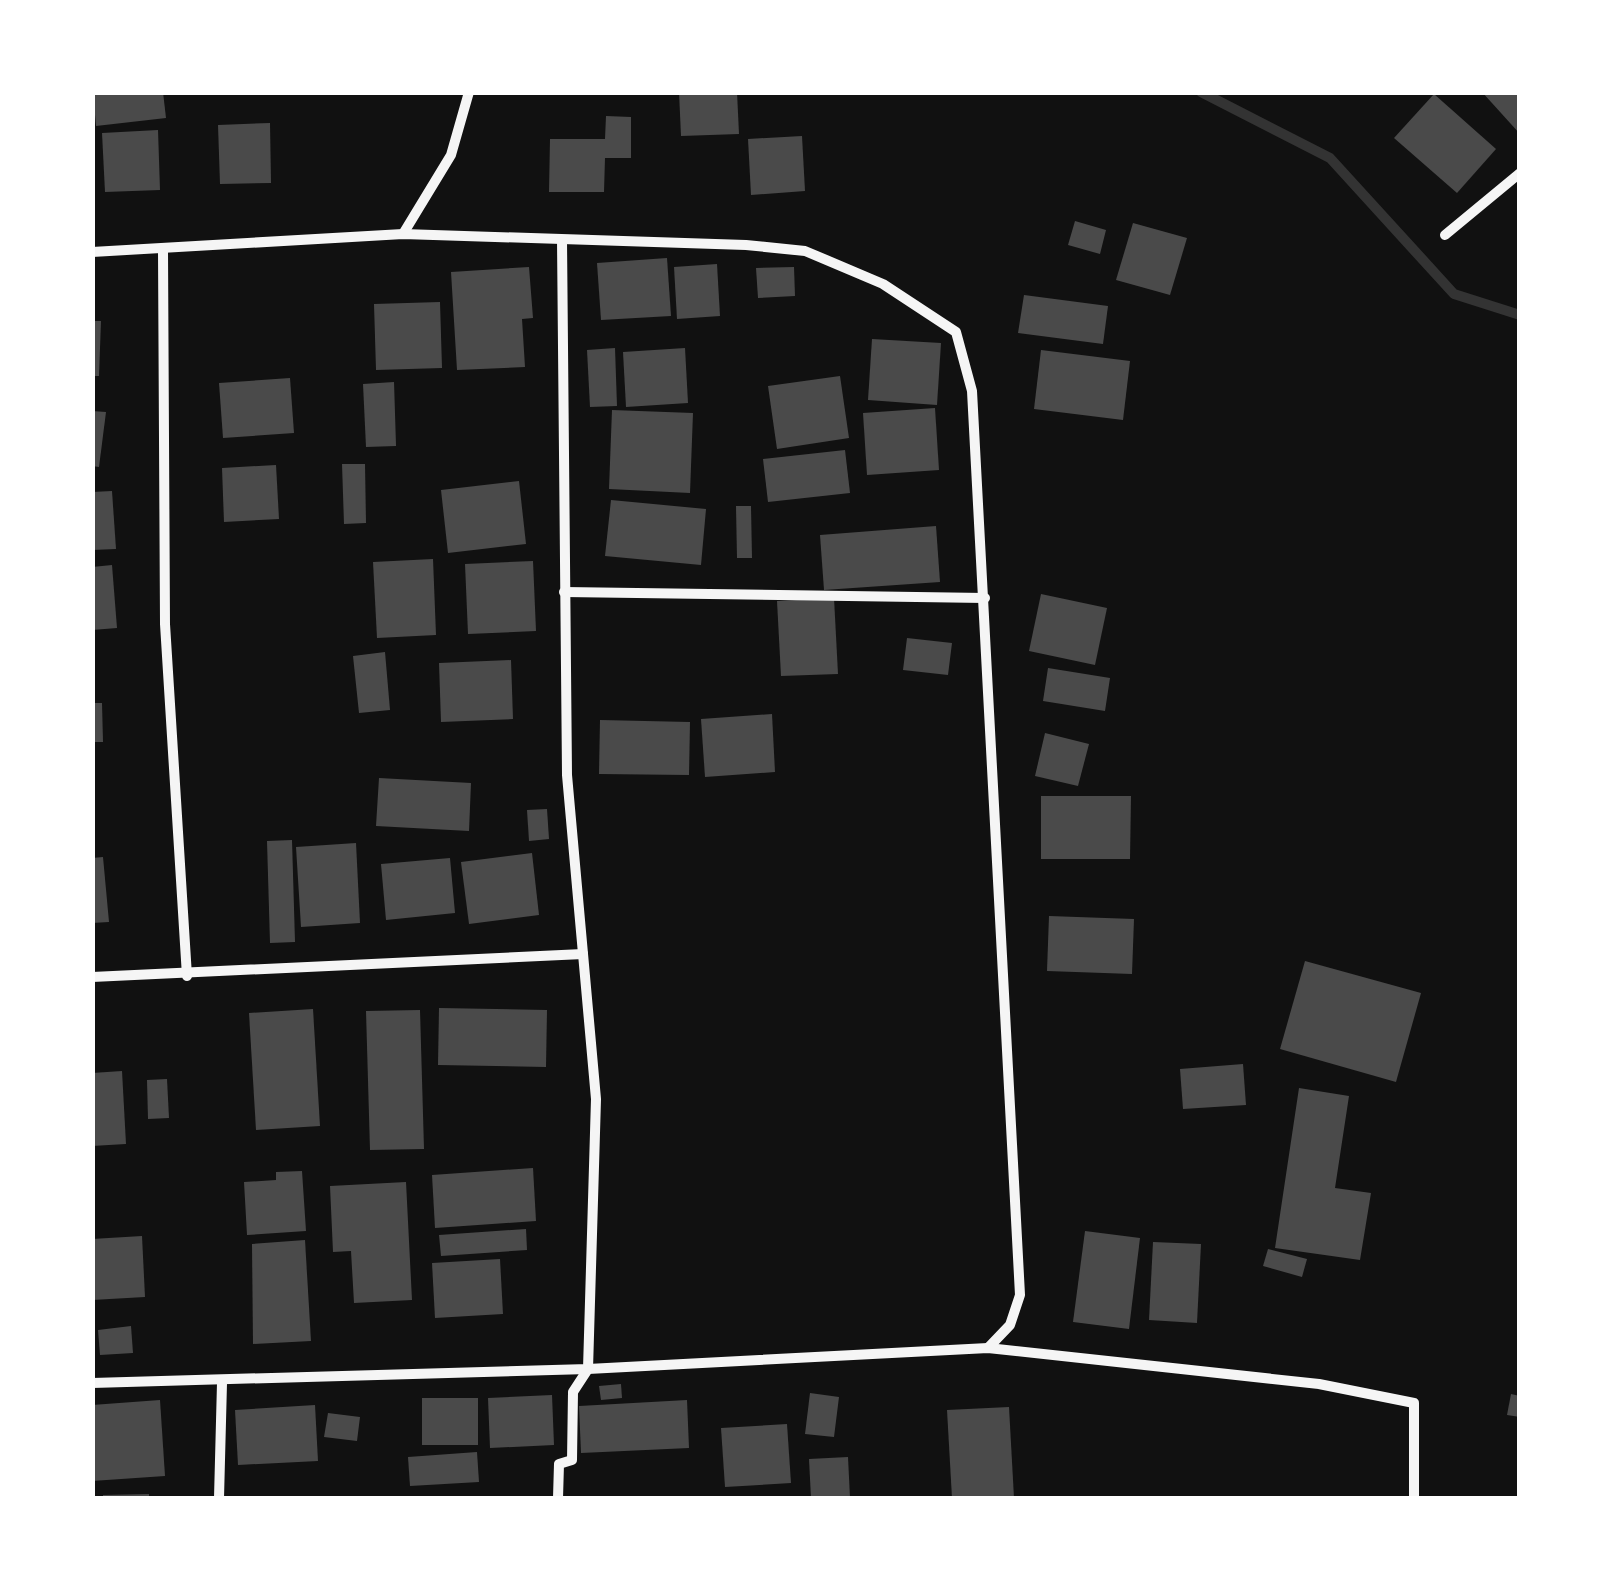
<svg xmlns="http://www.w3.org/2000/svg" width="1612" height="1591" font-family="'Public Sans',sans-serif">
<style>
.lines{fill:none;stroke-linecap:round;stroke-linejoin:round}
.stream{stroke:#333;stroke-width:10}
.building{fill:#4a4a4a}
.minor{stroke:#f5f5f5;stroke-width:10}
</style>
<rect width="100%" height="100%" fill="#111"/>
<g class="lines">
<polyline class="stream" points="1201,92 1330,158 1454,294 1520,315"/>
</g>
<g class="building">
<polygon points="93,92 163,92 166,118 96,126"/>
<polygon points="679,92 737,92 739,134 681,136"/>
<polygon points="1482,92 1520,92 1520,134"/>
<polygon points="1434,94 1496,149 1457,193 1394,138"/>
<polygon points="606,116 631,117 631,158 605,158 604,192 549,192 550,139 605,139"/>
<polygon points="270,123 271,183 220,184 218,125"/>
<polygon points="158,130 160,190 105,192 102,133"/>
<polygon points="802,136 805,191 751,195 748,139"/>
<polygon points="1075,221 1106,230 1100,254 1068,245"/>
<polygon points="1133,223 1187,238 1170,295 1116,280"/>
<polygon points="667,258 671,316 601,320 597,263"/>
<polygon points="717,264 720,316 677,319 674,267"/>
<polygon points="529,267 533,318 522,319 525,367 457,370 451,272"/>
<polygon points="794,267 795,296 758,298 756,268"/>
<polygon points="1024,295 1108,306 1103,344 1018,333"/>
<polygon points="440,302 442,368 376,370 374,304"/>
<polygon points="92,321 101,321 99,376 92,376"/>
<polygon points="872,339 941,343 937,405 868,400"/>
<polygon points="615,348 617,406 590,407 587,350"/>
<polygon points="685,348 688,403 626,407 623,352"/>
<polygon points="1041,350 1130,361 1123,420 1034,409"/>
<polygon points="840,376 849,438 777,449 768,386"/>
<polygon points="290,378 294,433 223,438 219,383"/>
<polygon points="394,382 396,446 366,447 363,384"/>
<polygon points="935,408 939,470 867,475 863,413"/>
<polygon points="612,410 693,413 690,493 609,489"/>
<polygon points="92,411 106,412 99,467 92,466"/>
<polygon points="845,450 850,493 768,502 763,459"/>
<polygon points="342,464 365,464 366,523 344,524"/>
<polygon points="276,465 279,519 224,522 222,468"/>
<polygon points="519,481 526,544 448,553 441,490"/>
<polygon points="112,491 116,549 92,550 92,492"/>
<polygon points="611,500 706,509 701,565 605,556"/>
<polygon points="736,506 751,506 752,558 737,558"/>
<polygon points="936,526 940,582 824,590 820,535"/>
<polygon points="433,559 436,635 377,638 373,562"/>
<polygon points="533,561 536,631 468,634 465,564"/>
<polygon points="112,565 117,628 92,630 92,567"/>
<polygon points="1041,594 1107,608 1095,665 1029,651"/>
<polygon points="834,598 838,674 781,676 777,601"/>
<polygon points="907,638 952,643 948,675 903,670"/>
<polygon points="385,652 390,710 359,713 353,656"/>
<polygon points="511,660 513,719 441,722 439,663"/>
<polygon points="1048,668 1110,678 1105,711 1043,701"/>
<polygon points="92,703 102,703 103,742 92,742"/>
<polygon points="772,714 775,772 705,777 701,719"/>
<polygon points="600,720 690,722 689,775 599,774"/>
<polygon points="1045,733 1089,744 1078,786 1035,776"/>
<polygon points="379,778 471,783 469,831 376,826"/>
<polygon points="1041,796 1131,796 1130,859 1041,859"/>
<polygon points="547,809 549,839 529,841 527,810"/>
<polygon points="292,840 295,942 270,943 267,841"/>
<polygon points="356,843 360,923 301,927 296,847"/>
<polygon points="532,853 539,915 469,924 461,862"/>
<polygon points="103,857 109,922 92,923 92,858"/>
<polygon points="450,858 455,913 386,920 381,864"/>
<polygon points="1049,916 1134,919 1132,974 1047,971"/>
<polygon points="1305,961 1421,993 1396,1082 1280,1049"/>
<polygon points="439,1008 547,1010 546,1067 438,1065"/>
<polygon points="313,1009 320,1126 256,1130 249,1013"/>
<polygon points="420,1010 424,1149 370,1150 366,1011"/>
<polygon points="1243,1064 1246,1105 1183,1109 1180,1069"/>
<polygon points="122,1071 126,1144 92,1146 92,1073"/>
<polygon points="167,1079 169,1118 148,1119 147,1080"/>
<polygon points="1299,1088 1349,1096 1335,1188 1371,1193 1360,1260 1275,1248"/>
<polygon points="533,1168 536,1221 435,1228 432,1175"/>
<polygon points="302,1171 306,1231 247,1235 244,1182 276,1180 276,1172"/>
<polygon points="406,1182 412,1300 354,1303 351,1251 333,1252 330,1186"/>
<polygon points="526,1229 527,1250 441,1256 439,1235"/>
<polygon points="1085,1231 1140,1238 1129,1329 1073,1322"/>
<polygon points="142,1236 145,1297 92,1300 92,1239"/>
<polygon points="305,1240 311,1341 253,1344 252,1244"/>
<polygon points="1153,1242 1201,1244 1197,1323 1149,1320"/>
<polygon points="1268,1249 1307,1259 1302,1277 1263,1266"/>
<polygon points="500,1259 503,1314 435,1318 432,1263"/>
<polygon points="131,1326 133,1353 100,1355 98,1330"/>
<polygon points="621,1384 622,1398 601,1400 599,1386"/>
<polygon points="810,1393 839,1397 834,1437 805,1434"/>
<polygon points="1511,1394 1520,1396 1520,1417 1507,1415"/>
<polygon points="552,1395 554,1445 490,1448 488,1398"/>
<rect x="422" y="1398" width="56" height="47"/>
<polygon points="160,1400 165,1476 92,1481 92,1405"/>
<polygon points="687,1400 689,1448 581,1453 579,1406"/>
<polygon points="315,1405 318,1461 238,1465 235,1410"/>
<polygon points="1009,1407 1014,1498 952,1498 947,1410"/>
<polygon points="328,1413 360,1417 357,1441 324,1437"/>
<polygon points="787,1424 791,1483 725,1487 721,1428"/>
<polygon points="477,1452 479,1482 410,1486 408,1457"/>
<polygon points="848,1457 850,1498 811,1498 809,1459"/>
<polygon points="149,1494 149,1498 103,1498 103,1495"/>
</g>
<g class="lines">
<g class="minor">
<polyline points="403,234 451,155 469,92"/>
<polyline points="1445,235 1520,173"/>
<polyline points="163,251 165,624 187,976"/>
<polyline points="92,252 403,234 746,245 805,251 883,284 956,332 972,391 1020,1295 1010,1325 988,1348"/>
<polyline points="564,592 985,598"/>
<polyline points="92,977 583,954"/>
<polyline points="92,1383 588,1369 988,1348 1319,1384 1414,1403 1414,1498"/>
<polyline points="219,1498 222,1383"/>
<polyline points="558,1498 559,1464 572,1460 573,1392 588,1369 596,1099 567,775 562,240"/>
</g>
</g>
<rect width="1612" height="1591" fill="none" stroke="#ffffff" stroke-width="190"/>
</svg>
